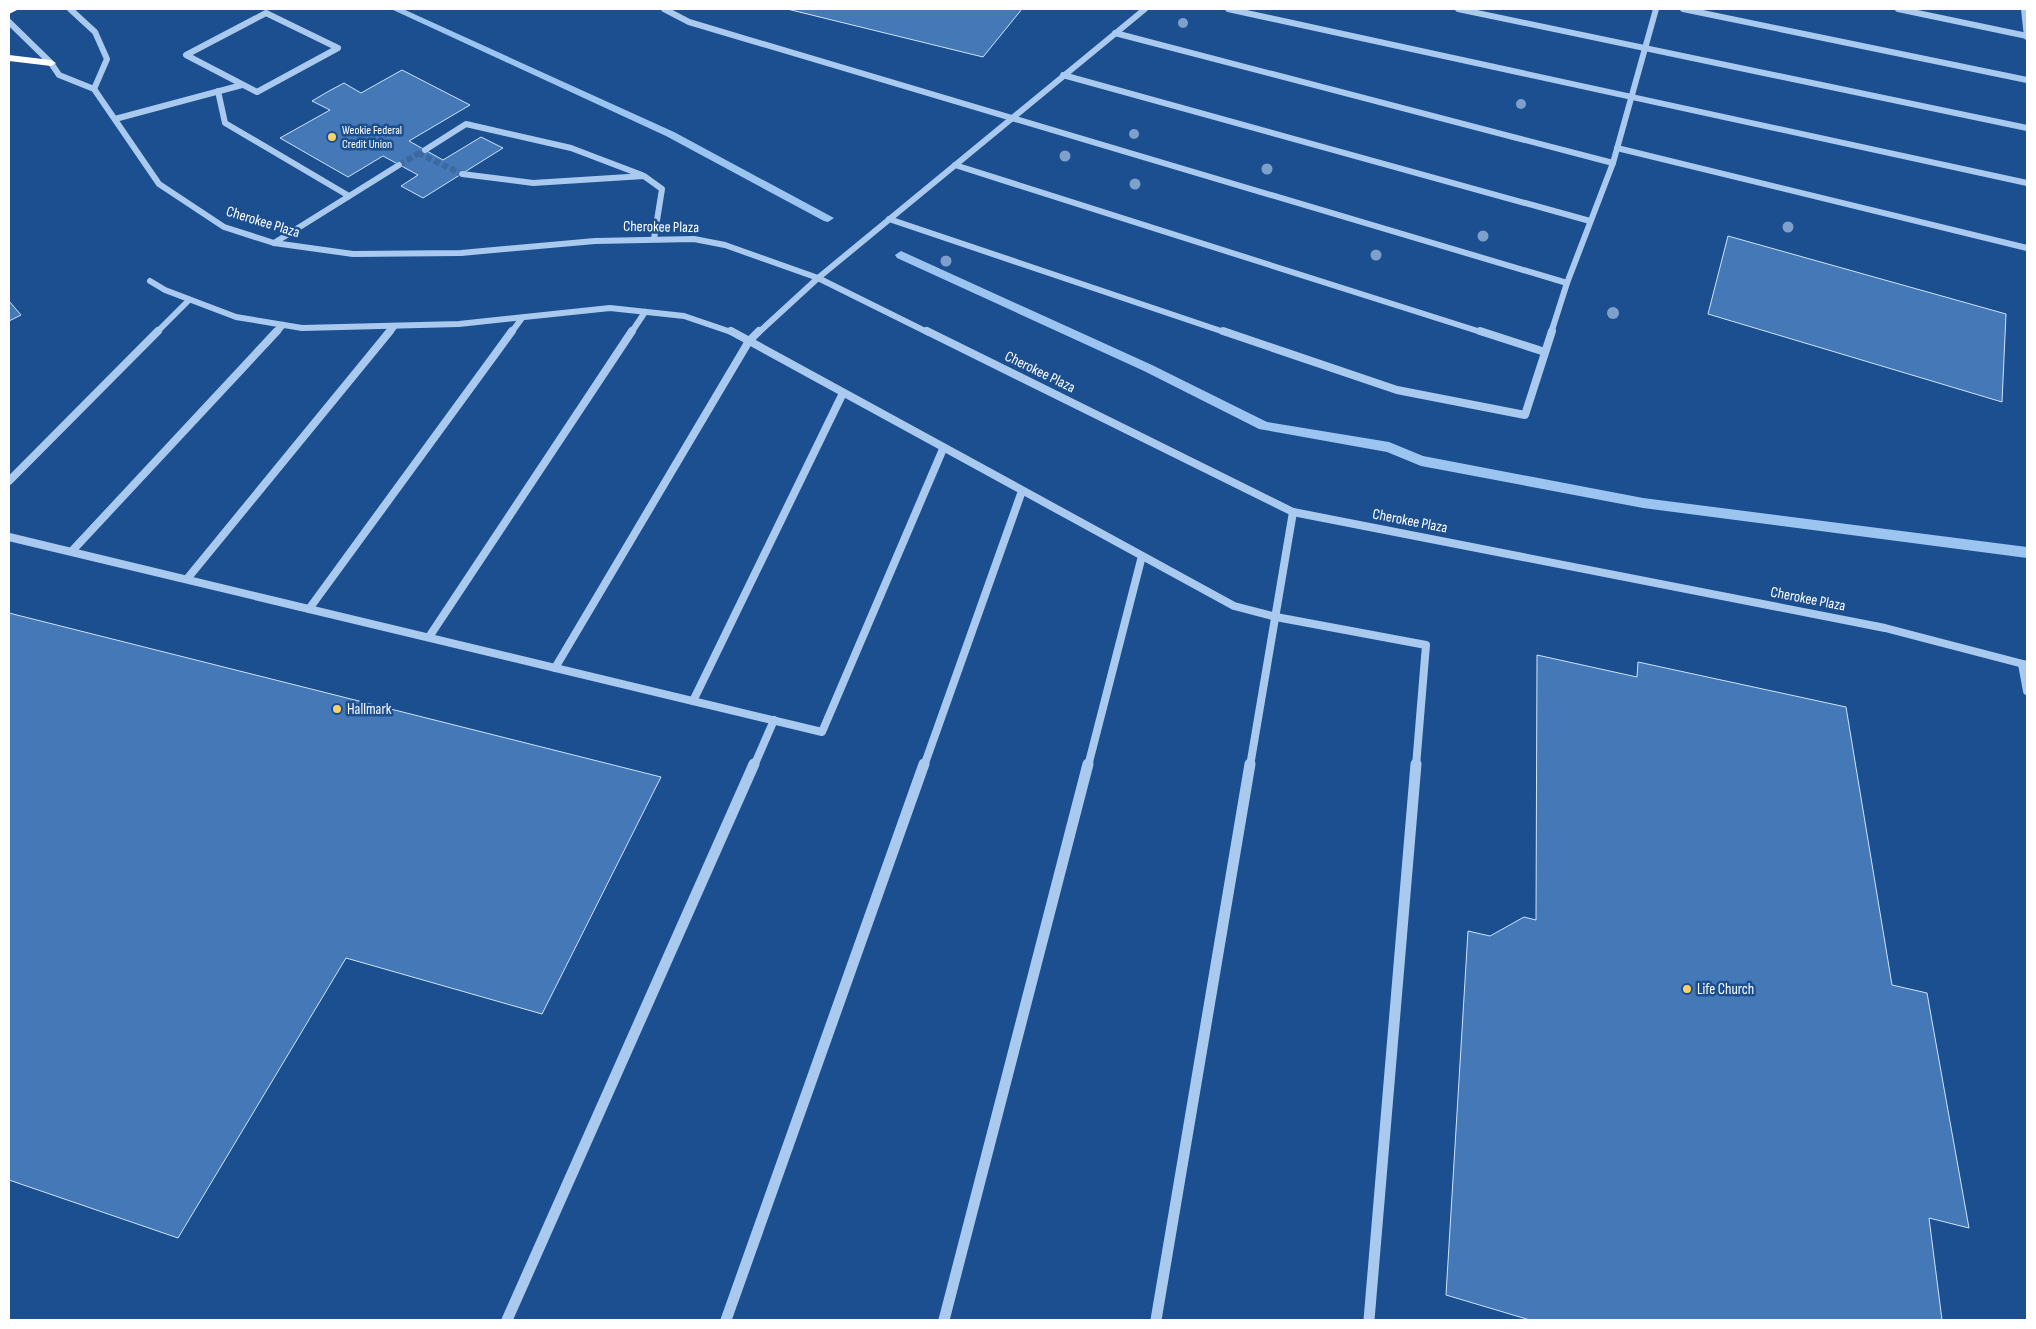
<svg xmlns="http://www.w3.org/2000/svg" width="2036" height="1329" font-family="'Sofia Sans Condensed',sans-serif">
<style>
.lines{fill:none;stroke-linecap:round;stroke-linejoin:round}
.stream{fill:#9cc4f0;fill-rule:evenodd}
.building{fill:#4478b7;stroke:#cfe3fa}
.minor-tunnel{stroke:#3d69a0;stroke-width:6;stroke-dasharray:6 3;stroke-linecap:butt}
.minor-far2{stroke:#a9c9ee;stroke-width:6}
.minor-far1{stroke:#a9c9ee;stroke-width:8}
.minor{stroke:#a9c9ee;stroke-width:11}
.highway{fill:#fff;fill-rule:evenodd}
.tree{fill:#7ea0ca}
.poi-dot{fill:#ffd166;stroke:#1b4f8f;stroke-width:2}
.labels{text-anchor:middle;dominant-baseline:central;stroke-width:5;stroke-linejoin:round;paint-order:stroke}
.far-poi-label{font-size:12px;fill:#fff;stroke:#1b4f8f;text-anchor:start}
.street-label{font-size:15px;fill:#fff;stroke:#1b4f8f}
.poi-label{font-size:15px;fill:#fff;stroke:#1b4f8f;text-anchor:start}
</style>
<rect width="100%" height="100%" fill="#1b4f8f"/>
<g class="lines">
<g class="stream">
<polygon points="391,9 403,9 674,132 834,218 828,222 824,221 666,136"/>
<polygon points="901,251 1152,365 1267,422 1389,442 1423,456 1643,498 2027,547 2027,558 1643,508 1421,466 1387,452 1259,429 1144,371 897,258 895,255"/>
</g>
</g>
<g class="building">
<polygon points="787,9 1022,9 983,57"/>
<polygon points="402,70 470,105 409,141 443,160 481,137 503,148 423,198 401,186 418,175 383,156 348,177 280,138 330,110 312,101 329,91 344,83 361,93"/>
<polygon points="1728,236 2006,314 2002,402 1708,314"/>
<polygon points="9,301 21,315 9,321"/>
<polygon points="9,613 661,777 542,1014 346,958 178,1238 9,1180"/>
<polygon points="1537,655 1637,677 1638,662 1846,707 1892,985 1927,993 1969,1228 1929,1218 1942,1320 1530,1320 1446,1295 1468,931 1490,936 1524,917 1536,920"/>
</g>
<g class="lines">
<g class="minor-tunnel">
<polyline points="418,153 462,174"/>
<polyline points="399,165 423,151"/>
</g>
<g class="minor-far2">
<polyline points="70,9 95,32 107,59 94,89"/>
<polyline points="664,9 689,22 1567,283"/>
<polyline points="1228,9 2027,183"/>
<polyline points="1458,9 2027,128"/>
<polyline points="1683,9 2027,80"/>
<polyline points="1898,9 2027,36"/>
<polyline points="2024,9 2027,37"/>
<polygon points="266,13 338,48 257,92 186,55"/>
<polyline points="9,22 51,63 59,75 94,89 159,184 224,227 274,243 353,254 461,253 595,241 694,239 725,245 818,278 929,333"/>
<polyline points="1115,33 1613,163"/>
<polyline points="1063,75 1590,221"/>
<polyline points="218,91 225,123 349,196"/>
<polyline points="115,119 242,85"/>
<polyline points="1617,148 2027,248"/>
<polyline points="425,150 466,124 571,148 642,175"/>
<polyline points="955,165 1484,333"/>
<polyline points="462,174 533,183 644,176 662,189 654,239"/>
<polyline points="889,219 1227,333"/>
<polyline points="274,243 399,165"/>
<polyline points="150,281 165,290 236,317 302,328 459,324 610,308 684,316 734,333"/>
<polyline points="156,333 189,300"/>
<polyline points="276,333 283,325"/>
<polyline points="389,333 394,327"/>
<polyline points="511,333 522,318"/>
<polyline points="631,333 645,312"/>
<polyline points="758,333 818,278 1145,9"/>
<polyline points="1551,333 1567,283 1613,163 1656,9"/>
</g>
<g class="minor-far1">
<polyline points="731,331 1234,606 1276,617 1426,645 1416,766"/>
<polyline points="927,331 1293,512 1885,628 2027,665"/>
<polyline points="1223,331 1397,390 1525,415 1552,331"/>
<polyline points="1480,331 1545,352"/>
<polyline points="9,481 158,331"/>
<polyline points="9,537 822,732 943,449"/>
<polyline points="72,551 277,331"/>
<polyline points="187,579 390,331"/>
<polyline points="309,609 512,331"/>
<polyline points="429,637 632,331"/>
<polyline points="2022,664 2027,691"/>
<polyline points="555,668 749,341 759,331"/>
<polyline points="693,701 843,393"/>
<polyline points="754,766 774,720"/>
<polyline points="924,766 1022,491"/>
<polyline points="1088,766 1142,556"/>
<polyline points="1250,766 1293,512"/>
</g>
<g class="minor">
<polyline points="507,1320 754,764"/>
<polyline points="726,1320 924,764"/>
<polyline points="944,1320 1088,764"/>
<polyline points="1156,1320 1250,764"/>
<polyline points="1369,1320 1416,764"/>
</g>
<g class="highway">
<polygon points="9,9 19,9 9,14"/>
<polygon points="9,55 51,60 56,63 51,66 9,61"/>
</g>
</g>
<g class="tree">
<circle cx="1183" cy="23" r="5"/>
<circle cx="1521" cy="104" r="5"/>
<circle cx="1134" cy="134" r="5"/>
<circle cx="1065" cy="156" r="5.5"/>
<circle cx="1267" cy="169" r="5.5"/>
<circle cx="1135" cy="184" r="5.5"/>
<circle cx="1788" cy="227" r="5.5"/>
<circle cx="1483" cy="236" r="5.5"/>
<circle cx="1376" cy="255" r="5.5"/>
<circle cx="946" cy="261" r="5.5"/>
<circle cx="1613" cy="313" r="6"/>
</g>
<g class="poi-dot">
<circle cx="332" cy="137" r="5"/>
<circle cx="337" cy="709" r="5"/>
<circle cx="1687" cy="989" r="5"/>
</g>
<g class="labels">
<g class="far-poi-label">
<text x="342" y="130">Weokie Federal<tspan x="342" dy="14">Credit Union</tspan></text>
</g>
<g class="street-label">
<text transform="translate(263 222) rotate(17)">Cherokee Plaza</text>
<text transform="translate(661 227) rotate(1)">Cherokee Plaza</text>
<text transform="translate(1040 372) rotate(26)">Cherokee Plaza</text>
<text transform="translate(1410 521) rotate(11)">Cherokee Plaza</text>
<text transform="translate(1808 599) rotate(11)">Cherokee Plaza</text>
</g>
<g class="poi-label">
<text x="347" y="709">Hallmark</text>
<text x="1697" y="989">Life Church</text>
</g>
</g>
<rect width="2036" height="1329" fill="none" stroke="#ffffff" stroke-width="20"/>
</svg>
